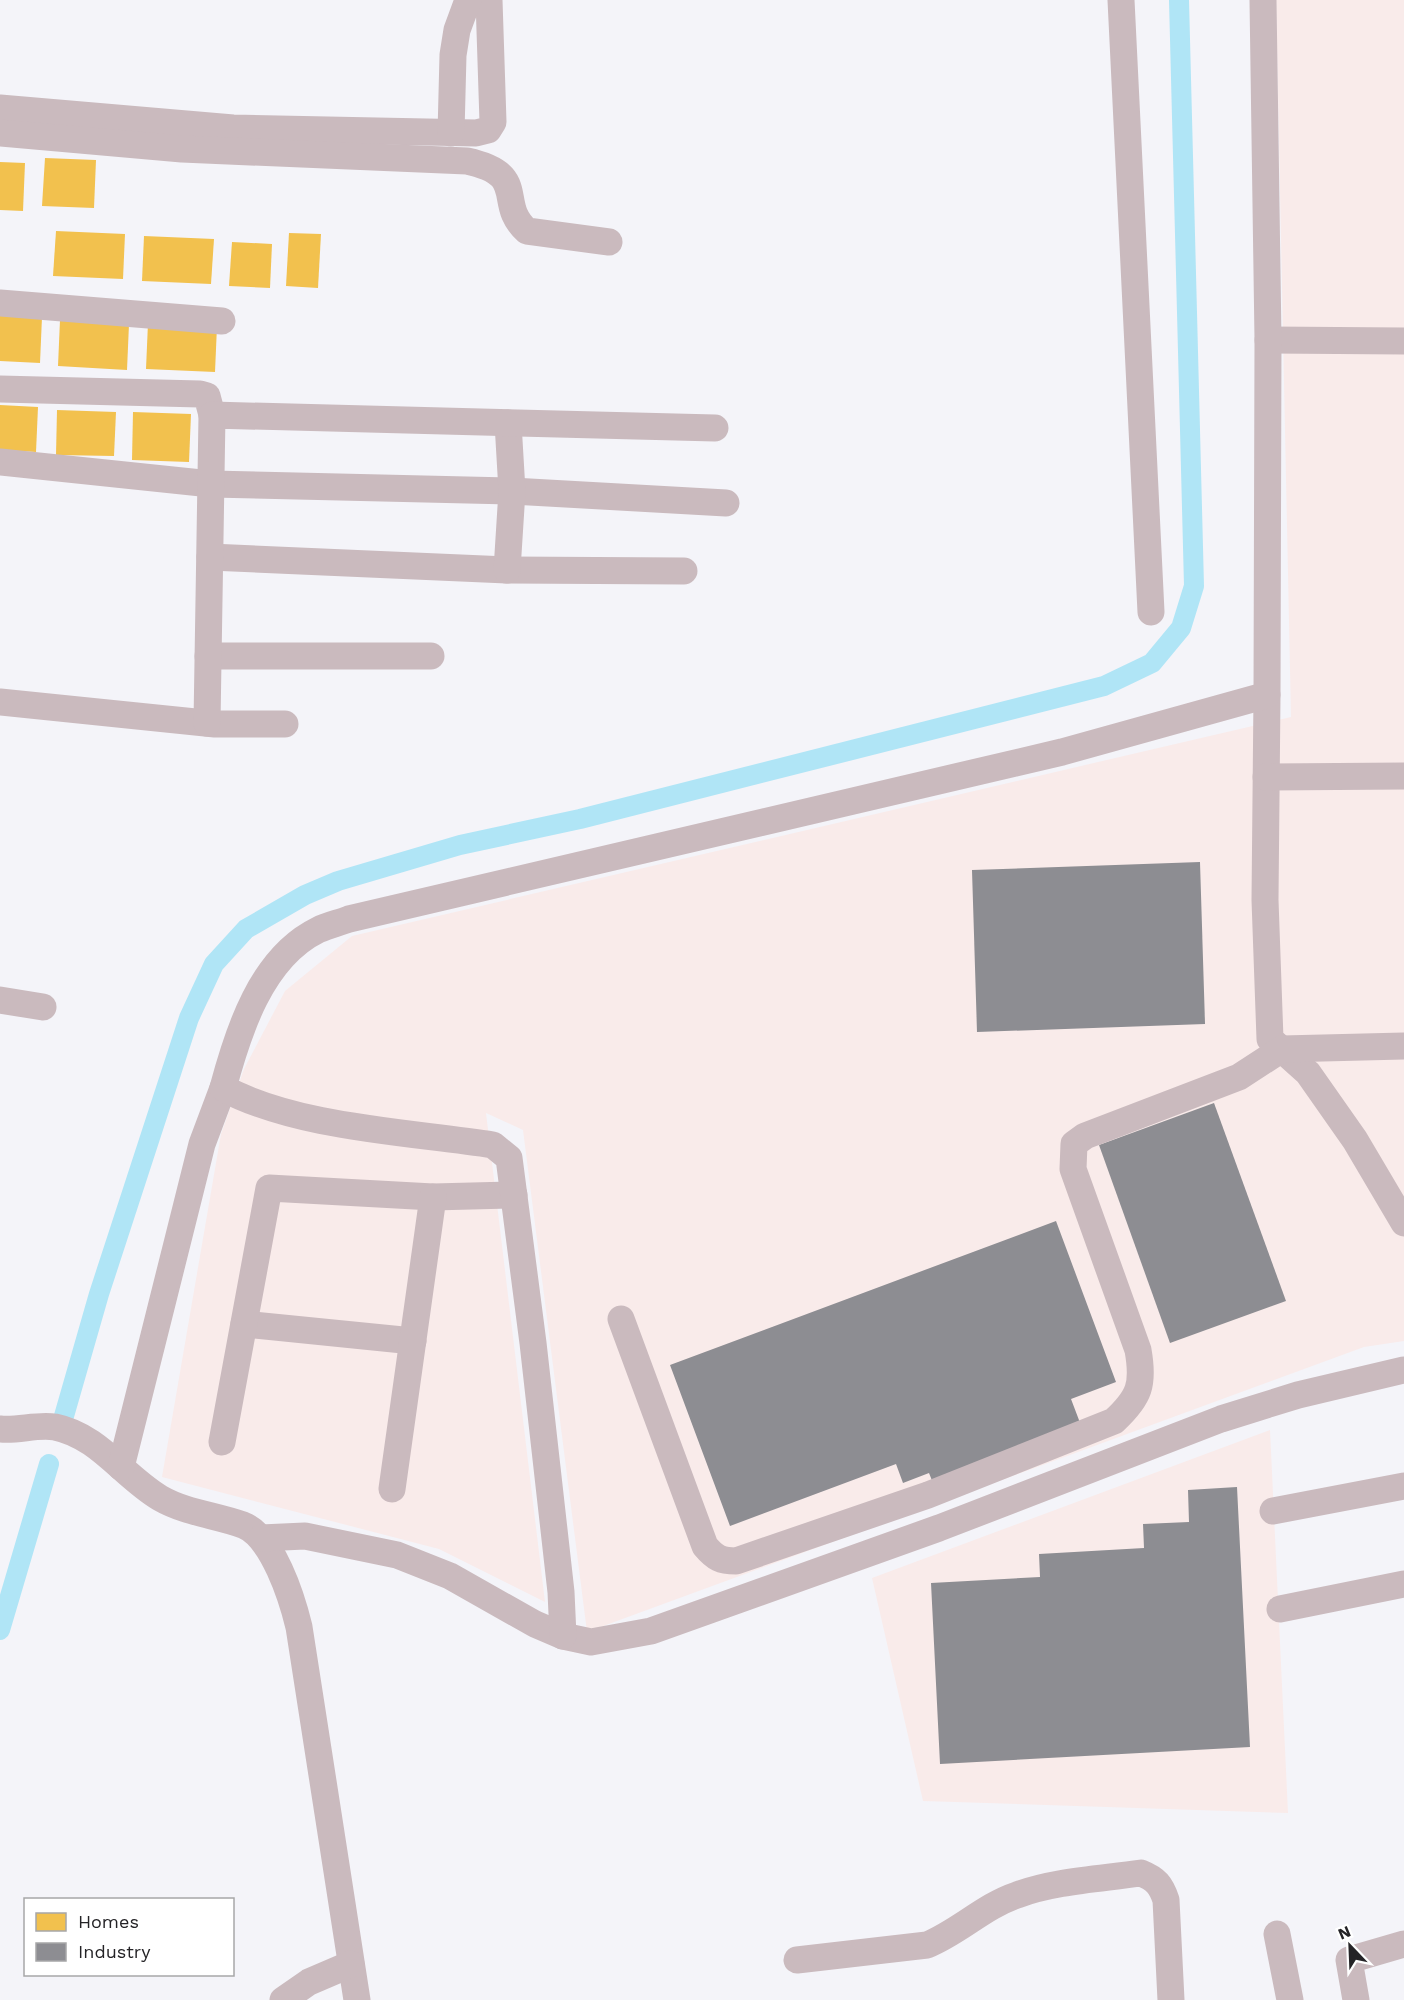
<svg xmlns="http://www.w3.org/2000/svg" width="1404" height="2000" font-family="'Work Sans',sans-serif">
<style>
.industrial{fill:#f9ebea}
.homes{fill:#f2c14e}
.industry{fill:#8d8d92}
.lines{fill:none;stroke-linecap:round;stroke-linejoin:round}
.canal{stroke:#b0e5f6;stroke-width:20}
.minor{stroke:#cababe;stroke-width:27}
</style>
<rect width="100%" height="100%" fill="#f4f4f9"/>
<g class="industrial">
<polygon points="1276,0 1404,0 1404,1341 1364,1347 587,1632 523,1130 486,1113 545,1602 439,1549 162,1477 221,1134 244,1069 285,991 352,936 1291,717"/>
<polygon points="1270,1430 1288,1813 923,1801 872,1578"/>
</g>
<g class="homes">
<polygon points="45,158 96,160 94,208 42,206"/>
<polygon points="0,162 25,163 23,211 0,210"/>
<polygon points="56,231 125,234 123,279 53,276"/>
<polygon points="289,233 321,234 318,288 286,286"/>
<polygon points="144,236 214,239 211,284 142,281"/>
<polygon points="232,242 272,244 270,288 229,286"/>
<polygon points="0,315 42,317 40,363 0,361"/>
<polygon points="60,320 129,324 127,370 58,366"/>
<polygon points="148,323 217,326 215,372 146,369"/>
<polygon points="0,405 38,407 36,452 0,450"/>
<polygon points="57,410 116,412 114,456 56,455"/>
<polygon points="133,412 191,414 189,462 132,460"/>
</g>
<g class="industry">
<polygon points="1200,862 1205,1024 977,1032 972,870"/>
<polygon points="1214,1103 1286,1301 1170,1343 1099,1145"/>
<polygon points="1056,1221 1116,1382 1071,1399 1082,1428 933,1483 929,1473 903,1483 896,1464 730,1526 670,1365"/>
<polygon points="1237,1487 1250,1747 940,1764 931,1583 1040,1577 1039,1554 1144,1548 1143,1524 1189,1522 1188,1490"/>
</g>
<g class="lines">
<g class="canal">
<polyline points="64,1416 99,1294 189,1018 214,964 246,929 305,895 338,881 460,845 580,819 1104,686 1152,663 1181,628 1194,586 1179,0"/>
<polyline points="0,1630 49,1464"/>
</g>
<g class="minor">
<polyline points="1121,0 1151,612"/>
<polyline points="0,108 233,128 476,133 488,130 493,122 489,0"/>
<path d="M 0,133 L 182,149 L 467,161 C 531,175 495,203 527,231 L 609,242"/>
<polyline points="451,133 453,55 457,30 468,0"/>
<polyline points="0,303 222,321"/>
<polyline points="1268,340 1404,341"/>
<polyline points="0,389 200,394 207,396 212,415"/>
<polyline points="0,462 211,484 512,491 726,503"/>
<polyline points="210,557 507,570 684,571"/>
<polyline points="507,570 512,491 508,423"/>
<polyline points="208,656 431,656"/>
<polyline points="1267,695 1265,900 1270,1039 1308,1073 1355,1140 1404,1223"/>
<polyline points="0,702 215,724 285,724"/>
<polyline points="207,723 212,415 715,428"/>
<polyline points="1266,777 1404,776"/>
<polyline points="0,1000 43,1007"/>
<path d="M 621,1319 L 705,1546 C 715,1558 721,1561 736,1561 L 928,1495 L 1114,1421 C 1140,1397 1144,1384 1138,1350 L 1073,1169 L 1074,1144 L 1085,1136 L 1239,1077 L 1282,1049 L 1404,1046"/>
<polyline points="244,1324 413,1341"/>
<path d="M 0,1429 C 18,1431 37,1424 55,1427 C 99,1436 123,1476 160,1498 C 186,1513 216,1515 243,1525 C 273,1537 292,1598 299,1627 L 357,2000"/>
<polyline points="222,1442 269,1188 433,1197 514,1195"/>
<polyline points="121,1467 202,1144 223,1088"/>
<polyline points="392,1489 433,1197"/>
<polyline points="1273,1511 1404,1486"/>
<polyline points="261,1538 305,1536 397,1555 450,1576 535,1624 563,1636 591,1642 651,1631 939,1528 1221,1419 1298,1395 1404,1370"/>
<polyline points="1280,1609 1404,1584"/>
<path d="M 563,1636 L 561,1592 L 533,1343 L 509,1158 L 493,1145 C 410,1132 297,1128 223,1088 C 238,1032 261,958 318,930 C 328,925 339,923 349,919 L 1062,752 L 1267,695 L 1268,340 L 1263,0"/>
<polyline points="1277,1934 1290,2000"/>
<path d="M 797,1960 L 927,1945 C 959,1932 984,1906 1017,1895 C 1055,1881 1100,1879 1141,1873 C 1156,1879 1161,1885 1166,1900 L 1171,2000"/>
<polyline points="283,2000 309,1982 351,1964"/>
<polyline points="1356,2000 1349,1960 1404,1944"/>
</g>
</g>
<rect x="24" y="1898" width="210" height="78" fill="#ffffff" stroke="#a7a7a8" stroke-width="1.5"/>
<rect x="36" y="1913" width="30" height="18" fill="#f2c14e" stroke="#a7a7a8" stroke-width="1.5"/>
<text x="78" y="1928" font-size="18" fill="#242326">Homes</text>
<rect x="36" y="1943" width="30" height="18" fill="#8d8d92" stroke="#a7a7a8" stroke-width="1.5"/>
<text x="78" y="1958" font-size="18" fill="#242326">Industry</text>
<g transform="translate(1350 1946) rotate(337)" stroke="#ffffff" stroke-width="4.5" paint-order="stroke">
<path d="M0-4.5L10 22L0 15L-10 22Z" fill="#242326"/>
<text y="-9" font-size="16" font-weight="bold" text-anchor="middle" fill="#242326">N</text>
</g>
</svg>
